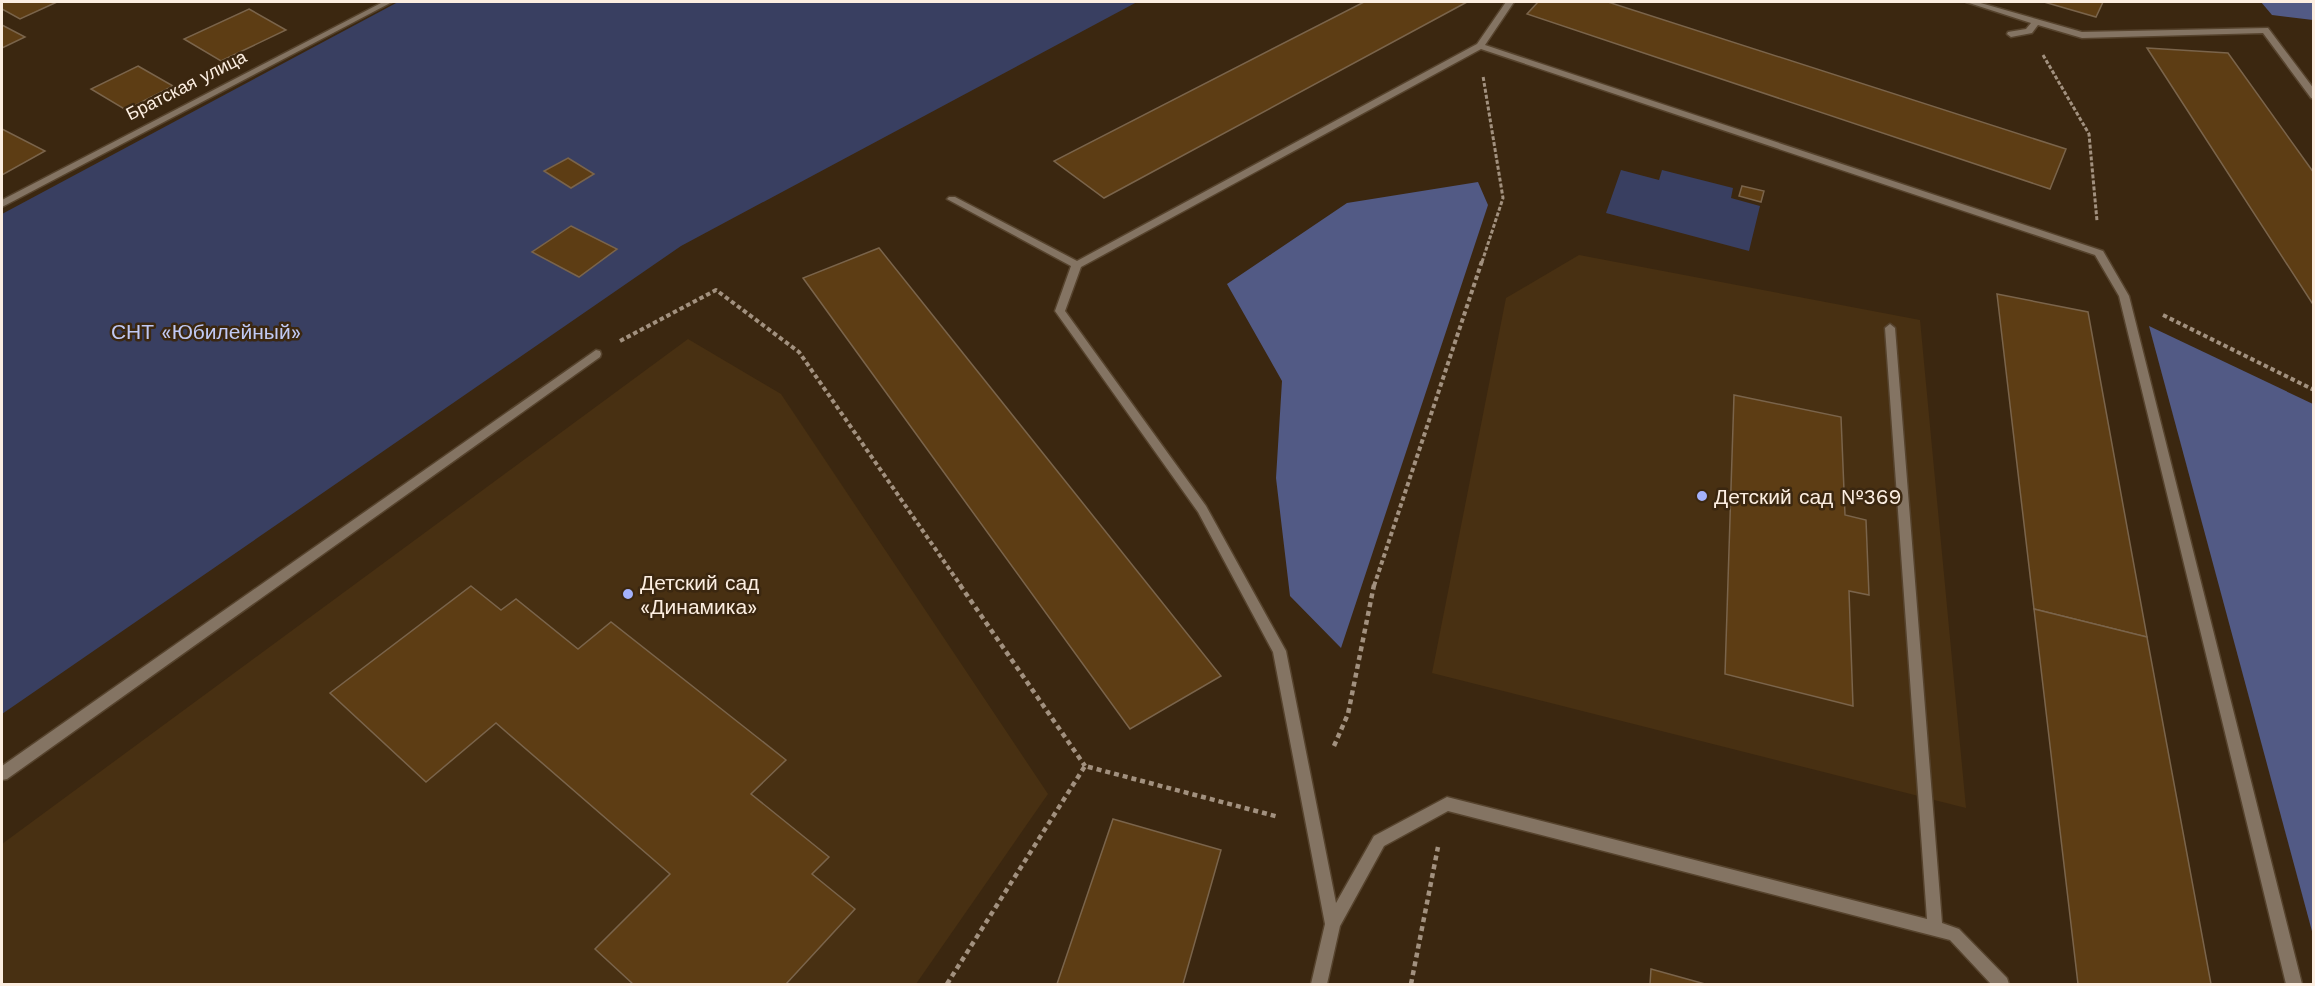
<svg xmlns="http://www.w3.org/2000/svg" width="2315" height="986" font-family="'Work Sans',sans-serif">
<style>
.built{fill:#483012}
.green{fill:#393f61}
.forest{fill:#525a85}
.building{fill:#5d3d14;stroke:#7a644b;stroke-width:1.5}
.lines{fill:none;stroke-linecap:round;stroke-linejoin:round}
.service-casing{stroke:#56432d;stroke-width:3}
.minor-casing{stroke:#56432d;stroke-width:3}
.path-far2{stroke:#a2917f;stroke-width:3;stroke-dasharray:4 2;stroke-linecap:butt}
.path-far1{stroke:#a2917f;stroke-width:4;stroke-dasharray:4.5 3;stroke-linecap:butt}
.path{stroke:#a2917f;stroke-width:4.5;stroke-dasharray:5 4;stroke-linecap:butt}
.service{fill:#847463;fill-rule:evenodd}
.minor{fill:#847463;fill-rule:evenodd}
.poi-dot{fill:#a4b2fc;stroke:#3b2710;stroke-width:2}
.labels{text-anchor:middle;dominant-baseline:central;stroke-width:5;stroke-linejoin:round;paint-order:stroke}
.far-street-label{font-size:18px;fill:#fceee1;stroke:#3b2710}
.park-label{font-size:21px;fill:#c0c9f4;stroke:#3b2710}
.poi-label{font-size:21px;fill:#fceee1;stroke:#3b2710;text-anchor:start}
</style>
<rect width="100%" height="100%" fill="#3b2710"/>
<g class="built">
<polygon points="1579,255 1920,320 1966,808 1432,673 1506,298"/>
<polygon points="688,339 781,394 1048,794 916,984 2,984 2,844"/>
</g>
<g class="green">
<polygon points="398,2 1137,2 681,246 2,714 2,214"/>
<polygon points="1621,170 1659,180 1662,170 1733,188 1731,198 1760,206 1749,251 1606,213"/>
</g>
<g class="forest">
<polygon points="2261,2 2313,2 2313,20 2272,15"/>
<polygon points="1478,182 1488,205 1341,648 1290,596 1276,478 1282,381 1227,284 1347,203"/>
<polygon points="2149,326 2313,404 2313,935"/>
</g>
<g class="building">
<polygon points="2,2 57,2 20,19 2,9"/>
<polygon points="1364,2 1467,2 1104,198 1054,161"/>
<polygon points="1538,2 1608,2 2066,149 2050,189 1527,14"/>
<polygon points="2044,2 2103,2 2096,17"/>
<polygon points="249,9 286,30 221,61 184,39"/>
<polygon points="2,25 25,37 2,48"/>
<polygon points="2147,48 2228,53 2314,173 2314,306"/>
<polygon points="138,66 173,86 126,110 91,89"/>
<polygon points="2,129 45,151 2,175"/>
<polygon points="568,158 594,174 571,188 544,171"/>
<polygon points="1742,186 1764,191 1761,202 1739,196"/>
<polygon points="571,226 617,249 579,277 532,252"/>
<polygon points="879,248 1221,676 1130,729 803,278"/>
<polygon points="1997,294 2088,312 2147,637 2034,609"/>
<polygon points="1734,395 1841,417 1845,515 1866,520 1869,595 1849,591 1853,706 1725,674"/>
<polygon points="471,586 501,610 516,599 578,649 611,622 786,760 751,794 829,857 812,874 855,909 786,984 633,984 595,949 670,874 496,723 426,782 330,693"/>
<polygon points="2034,609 2147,637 2211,984 2078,984"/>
<polygon points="1113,819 1221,850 1183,984 1057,984"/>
<polygon points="1651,969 1705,984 1650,984"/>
</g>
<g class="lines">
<defs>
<g id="service">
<polygon points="1506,2 1514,2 1485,45 2103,251 2129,296 2302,984 2286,984 2119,296 2095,255 1481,49 1081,267 1065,311 1206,506 1286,651 1336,903 1374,836 1447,797 1927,919 1885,328 1890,324 1895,328 1942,923 1959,929 2007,978 2009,984 1991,984 1950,940 1448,811 1384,846 1340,926 1327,984 1311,984 1325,924 1273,652 1198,512 1055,311 1071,266 947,199 949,197 955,197 1077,261 1477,44"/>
<polygon points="1966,2 1977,2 2082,32 2268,28 2314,89 2314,99 2311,98 2263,33 2082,38 2038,25 2032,33 2011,37 2007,34 2008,32 2026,29 2031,23"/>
<polygon points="596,350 600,351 601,354 600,357 7,779 2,780 2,766"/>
</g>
<polygon id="minor" points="383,2 392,2 2,207 2,200"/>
</defs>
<use href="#service" class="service-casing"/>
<use href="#minor" class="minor-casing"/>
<g class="path-far2">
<polyline points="2043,55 2089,134 2097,221"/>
<polyline points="1482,262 1503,198 1483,76"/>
</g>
<g class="path-far1">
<polyline points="2163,315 2314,390"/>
<polyline points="620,341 716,290 799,352 961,586"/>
<polyline points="1374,586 1482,261"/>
</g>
<g class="path">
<polyline points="960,585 1085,766"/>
<polyline points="1334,746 1348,714 1374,585"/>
<polyline points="947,984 1085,766 1279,817"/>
<polyline points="1411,984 1438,847"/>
</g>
<use href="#service" class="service"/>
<use href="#minor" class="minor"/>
</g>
<g class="poi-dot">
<circle cx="1702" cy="496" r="6"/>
<circle cx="628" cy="594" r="6"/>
</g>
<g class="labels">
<g class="far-street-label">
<text transform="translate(186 85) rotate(-27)">Братская улица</text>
</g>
<g class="park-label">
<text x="206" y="331">СНТ «Юбилейный»</text>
</g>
<g class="poi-label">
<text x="1714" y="496">Детский сад №369</text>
<text x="640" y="582">Детский сад<tspan x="640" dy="24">«Динамика»</tspan></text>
</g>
</g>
<rect width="2315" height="986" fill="none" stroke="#fceee1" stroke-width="6"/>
</svg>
